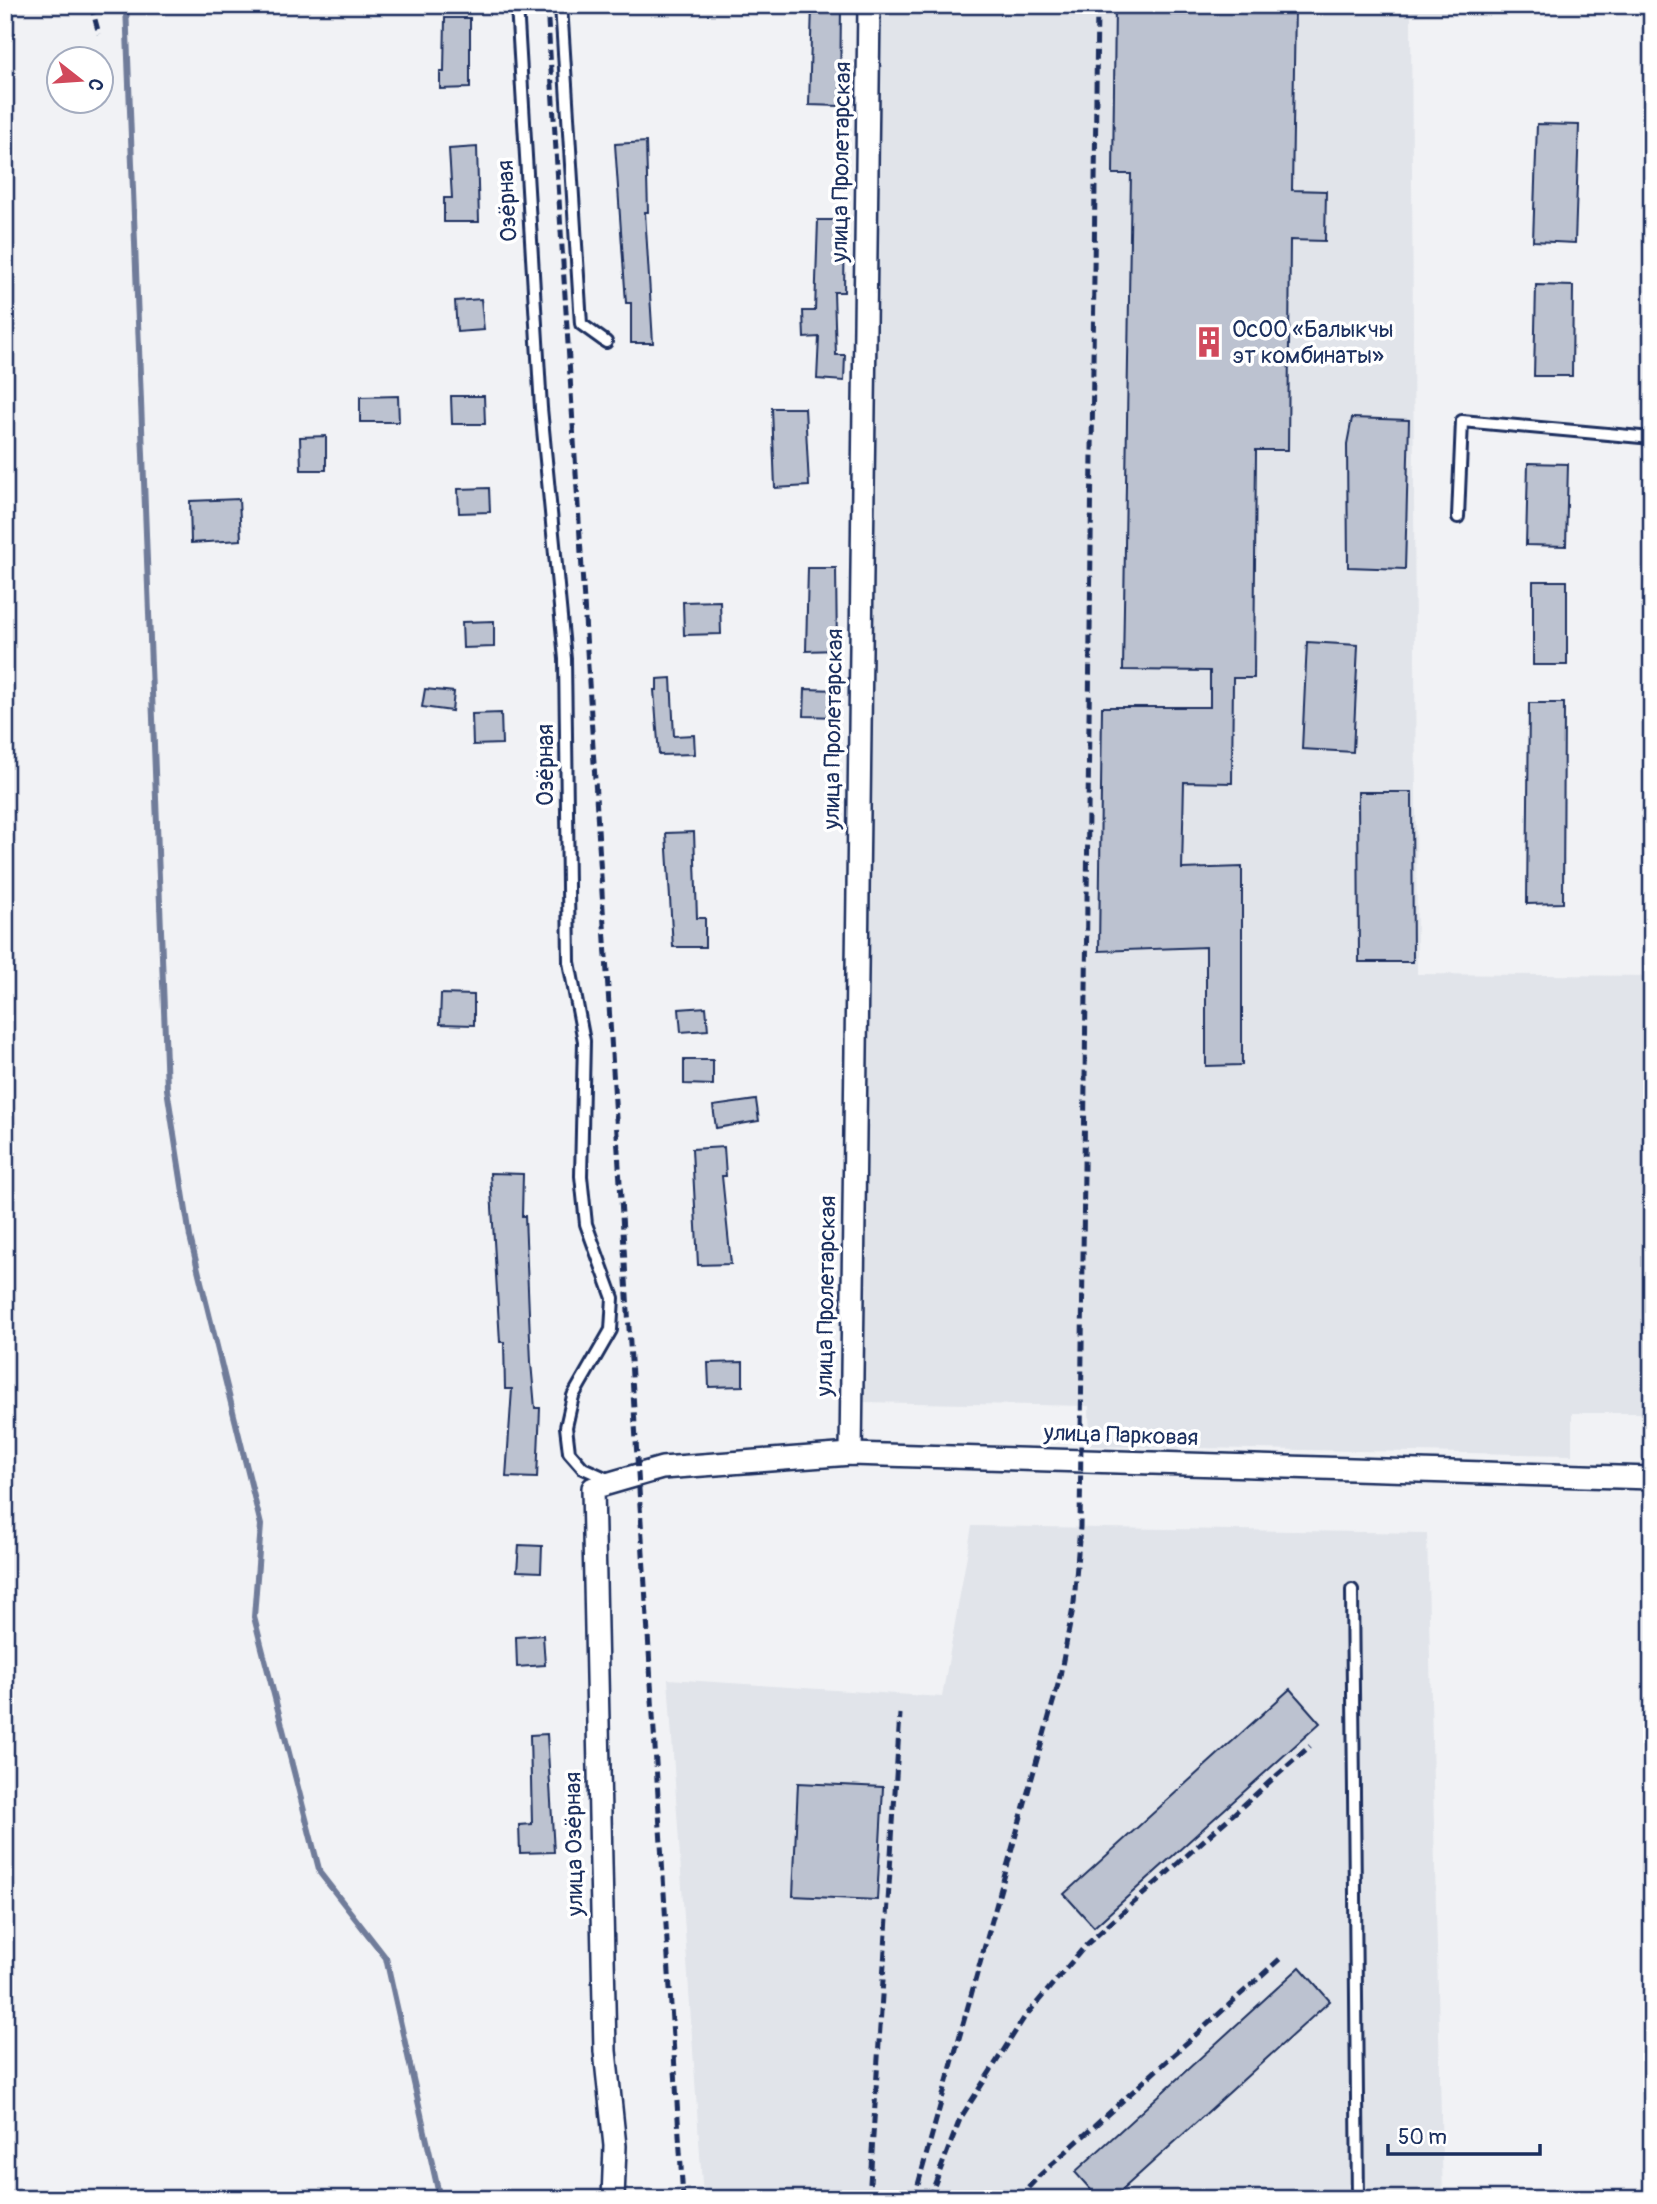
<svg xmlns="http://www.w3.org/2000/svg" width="1657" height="2204" font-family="Pangolin,sans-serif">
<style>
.built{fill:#e1e4ea}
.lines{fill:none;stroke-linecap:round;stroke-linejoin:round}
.stream{stroke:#707c9a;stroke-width:6}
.building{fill:#bcc2d0;stroke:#1b2f5e;stroke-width:2}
.lane-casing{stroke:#1b2f5e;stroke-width:16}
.street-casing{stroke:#1b2f5e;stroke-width:26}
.lane{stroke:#fff;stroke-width:10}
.street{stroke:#fff;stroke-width:21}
.rail{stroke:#1b2f5e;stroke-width:5;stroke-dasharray:10 5;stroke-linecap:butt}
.labels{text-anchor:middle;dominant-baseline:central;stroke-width:7;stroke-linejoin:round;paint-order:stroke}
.street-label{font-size:23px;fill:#1b2f5e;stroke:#fff}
.poi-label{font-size:23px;fill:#1b2f5e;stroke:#fff;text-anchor:start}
</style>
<rect width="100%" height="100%" fill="#f1f2f5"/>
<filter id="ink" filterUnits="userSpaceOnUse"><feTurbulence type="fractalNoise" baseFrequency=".0143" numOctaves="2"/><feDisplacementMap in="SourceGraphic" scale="14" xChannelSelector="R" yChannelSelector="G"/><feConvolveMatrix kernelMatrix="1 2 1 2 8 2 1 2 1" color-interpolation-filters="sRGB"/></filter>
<g filter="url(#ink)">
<g class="built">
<polygon points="879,5 1446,5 1446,15 1411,16 1417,974 1652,976 1652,1413 1572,1413 1572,1455 1090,1446 1089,1406 858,1402"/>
<polygon points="972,1526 1427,1533 1443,2199 703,2199 668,1679 942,1697"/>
</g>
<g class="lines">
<polyline class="stream" points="126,5 167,1089 190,1237 261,1525 254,1617 320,1873 386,1958 440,2199"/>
</g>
<g class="building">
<polygon points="812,5 841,5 840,106 809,105"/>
<polygon points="1115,5 1295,5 1292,190 1326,191 1325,241 1290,240 1288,450 1256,450 1254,678 1233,678 1232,783 1184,782 1182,869 1242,867 1242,1065 1206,1066 1206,947 1099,951 1102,707 1210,707 1210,671 1123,670 1131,174 1113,174"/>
<polygon points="445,18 470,18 470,88 440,89 440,72 444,72"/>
<polygon points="1537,124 1579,125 1575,243 1533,241"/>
<polygon points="646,142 648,212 645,212 653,343 631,343 631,303 626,303 615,144"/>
<polygon points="477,147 479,222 444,222 444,198 452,198 449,149"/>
<polygon points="818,220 845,220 844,292 834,292 836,355 845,355 844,381 817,379 819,337 804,338 803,311 815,311"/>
<polygon points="1536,285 1573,286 1572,376 1534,376"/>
<polygon points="481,299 484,330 457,332 455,301"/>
<polygon points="398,396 399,422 360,422 360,397"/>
<polygon points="451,396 484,396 485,424 452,424"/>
<polygon points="772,408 805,408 809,486 775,488"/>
<polygon points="1352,418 1409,420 1405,569 1348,567 1347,444"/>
<polygon points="326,436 326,470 301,470 300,437"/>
<polygon points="1528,463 1568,464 1566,546 1526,545"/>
<polygon points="489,488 490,512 459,513 458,489"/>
<polygon points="239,499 241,540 191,543 190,501"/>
<polygon points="808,568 836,568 837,650 806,651"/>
<rect x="1533" y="581" width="34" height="84"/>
<polygon points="720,601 721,634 684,635 683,602"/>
<polygon points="494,621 494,647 463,648 462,622"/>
<polygon points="1307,642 1358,645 1353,752 1302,749"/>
<polygon points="671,678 674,736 694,735 695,754 659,755 654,690 657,690 657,679"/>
<polygon points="425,689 454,692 452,711 422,707"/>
<polygon points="805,689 838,690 837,717 804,716"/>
<polygon points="1529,703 1564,703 1563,903 1527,904"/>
<polygon points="501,713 502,744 473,745 472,714"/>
<polygon points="1358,792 1412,792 1413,962 1359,962"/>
<polygon points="694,832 697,918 705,918 705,947 673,947 666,833"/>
<polygon points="441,994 474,995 474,1025 440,1024"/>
<polygon points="706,1007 708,1030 681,1032 679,1009"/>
<polygon points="684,1060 713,1060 713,1085 684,1084"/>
<polygon points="756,1100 759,1121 716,1128 713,1106"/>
<polygon points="724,1147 726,1176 722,1176 731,1264 698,1265 692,1149"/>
<polygon points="490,1173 523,1174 522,1216 525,1216 531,1362 535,1408 540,1408 537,1478 506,1477 512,1389 505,1389 504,1342 500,1342"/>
<polygon points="743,1362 743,1386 709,1387 708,1363"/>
<polygon points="519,1545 542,1546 541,1572 517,1571"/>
<polygon points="543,1635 545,1665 517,1667 516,1637"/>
<polygon points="1290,1689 1320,1723 1094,1927 1064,1894"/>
<polygon points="547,1734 554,1852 520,1853 519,1825 532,1824 530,1735"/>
<polygon points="798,1783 883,1787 877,1900 793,1896"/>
<polygon points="1300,1967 1330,2001 1112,2199 1099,2199 1075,2172"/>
</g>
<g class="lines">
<defs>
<g id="lane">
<polyline points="517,5 541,408 565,659 569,962 584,1041 581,1176 586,1224 613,1298 611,1330 573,1396 566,1427 569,1452 583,1468 612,1481"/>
<polyline points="561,5 581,324 606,342"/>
<polyline points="1458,517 1462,421 1652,438"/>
<polyline points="1352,1590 1358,2199"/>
</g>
<g id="street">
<polyline points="851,1454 869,5"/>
<polyline points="613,2199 615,2146 605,2051 593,1488 662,1468 851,1454 1652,1478"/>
</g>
</defs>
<use href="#lane" class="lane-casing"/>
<use href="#street" class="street-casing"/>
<use href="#lane" class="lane"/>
<use href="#street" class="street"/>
<g class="rail">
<polyline points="91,5 99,34"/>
<polyline points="547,5 683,2199"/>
<polyline points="869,2199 900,1714"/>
<polyline points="914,2199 1059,1681 1074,1603 1080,1527 1097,5"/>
<polyline points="929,2199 960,2119 1024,2018 1086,1945 1310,1746"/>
<polyline points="1018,2199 1039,2176 1282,1957"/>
</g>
</g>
</g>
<defs>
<symbol id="building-bare" viewBox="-9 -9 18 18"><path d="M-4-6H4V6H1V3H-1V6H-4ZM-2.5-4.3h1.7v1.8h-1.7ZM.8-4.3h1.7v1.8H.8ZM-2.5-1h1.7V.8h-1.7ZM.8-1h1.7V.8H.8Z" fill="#d1495b" stroke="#fff" stroke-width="2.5" paint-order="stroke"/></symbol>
</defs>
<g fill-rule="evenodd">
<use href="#building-bare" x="1187" y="320" width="44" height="44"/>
</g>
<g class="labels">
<g class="street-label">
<text transform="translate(841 162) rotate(-89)">улица Пролетарская</text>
<text transform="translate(507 201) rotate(-93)">Озёрная</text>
<text transform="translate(833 729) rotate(-89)">улица Пролетарская</text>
<text transform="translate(545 765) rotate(-90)">Озёрная</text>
<text transform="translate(826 1296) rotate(-89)">улица Пролетарская</text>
<text transform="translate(1121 1435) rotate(2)">улица Парковая</text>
<text transform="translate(574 1844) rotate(-91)">улица Озёрная</text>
</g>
<g class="poi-label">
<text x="1232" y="329">ОсОО «Балыкчы<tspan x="1232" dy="26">эт комбинаты»</tspan></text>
</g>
</g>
<rect width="1657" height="2204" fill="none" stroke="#fff" stroke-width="28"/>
<rect x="14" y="14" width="1629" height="2176" fill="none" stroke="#1b2f5e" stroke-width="2.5" filter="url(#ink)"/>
<g transform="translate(80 80) rotate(107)"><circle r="33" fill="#ffffff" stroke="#a4acbf" stroke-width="2"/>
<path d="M0-5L12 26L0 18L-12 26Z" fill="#d1495b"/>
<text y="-10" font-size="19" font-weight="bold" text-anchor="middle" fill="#1b2f5e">С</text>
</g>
<path d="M1388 2144v10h152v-10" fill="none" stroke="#1b2f5e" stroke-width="3.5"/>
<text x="1398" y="2144" font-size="21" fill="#1b2f5e" stroke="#ffffff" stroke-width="5" paint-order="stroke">50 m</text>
</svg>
